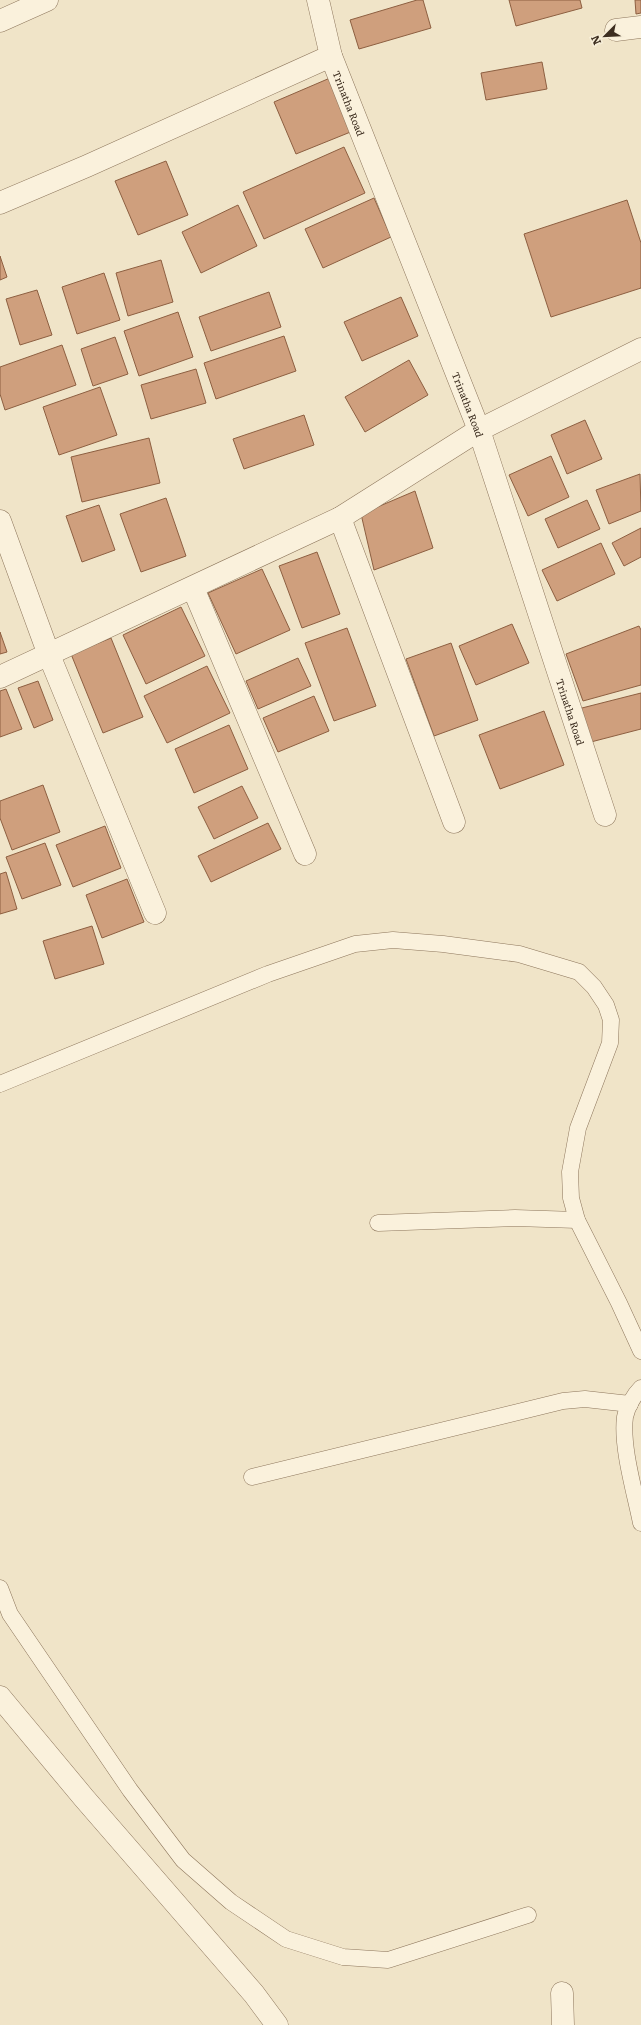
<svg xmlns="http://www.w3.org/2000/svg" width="641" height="2025" font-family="Literata,serif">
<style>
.building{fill:#cf9f7d;stroke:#8d5f41}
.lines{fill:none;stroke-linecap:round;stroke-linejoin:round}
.lane-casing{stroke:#8d765c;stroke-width:17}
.street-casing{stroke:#8d765c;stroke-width:23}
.lane{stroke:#faf1dc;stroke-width:16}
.street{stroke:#faf1dc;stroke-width:22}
.labels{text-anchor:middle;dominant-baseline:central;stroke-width:4;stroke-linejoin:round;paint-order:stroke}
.street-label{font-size:10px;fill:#3d2e20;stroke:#f7eed8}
</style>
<rect width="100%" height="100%" fill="#f0e4c8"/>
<g class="building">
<polygon points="417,0 423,0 431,28 359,49 350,20"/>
<polygon points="509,0 580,0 582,8 516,26"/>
<polygon points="635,0 641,0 641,13 636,14"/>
<polygon points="542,62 547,89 486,100 481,73"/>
<polygon points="330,78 353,131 296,154 274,102"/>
<polygon points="344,147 365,193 264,239 243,192"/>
<polygon points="166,161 188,215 138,235 115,181"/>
<polygon points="374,198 391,237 323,268 305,229"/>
<polygon points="627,200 641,243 641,288 551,317 524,234"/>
<polygon points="238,205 257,246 201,273 182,232"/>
<polygon points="0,256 7,277 0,280"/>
<polygon points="161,260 173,302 128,316 116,273"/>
<polygon points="104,273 120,320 77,334 62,287"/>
<polygon points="37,290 52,335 20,345 6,299"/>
<polygon points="269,292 281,327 211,351 199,317"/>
<polygon points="401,297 418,336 362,361 344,322"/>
<polygon points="178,312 193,357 139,376 124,331"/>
<polygon points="284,336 296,371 216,399 204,363"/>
<polygon points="115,337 128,374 93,386 81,349"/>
<polygon points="62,345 76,385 5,410 0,394 0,367"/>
<polygon points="409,360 428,395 365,432 345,397"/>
<polygon points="196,369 206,403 151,419 141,385"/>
<polygon points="100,387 117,435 59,455 43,407"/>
<polygon points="304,415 314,445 244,469 233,439"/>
<polygon points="585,420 602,459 567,474 551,435"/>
<polygon points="149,438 160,483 82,502 71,457"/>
<polygon points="551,456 569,497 528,516 509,475"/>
<polygon points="640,474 641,511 609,524 596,490"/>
<polygon points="415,491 433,548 374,570 361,514"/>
<polygon points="166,498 186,556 141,572 120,514"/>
<polygon points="587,500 600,529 558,548 545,519"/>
<polygon points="99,505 115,550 82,562 66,516"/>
<polygon points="641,528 641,557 624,566 612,543"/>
<polygon points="601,543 615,574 557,601 542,570"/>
<polygon points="317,552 340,614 302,628 279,566"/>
<polygon points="262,569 290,630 236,654 208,593"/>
<polygon points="181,607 205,656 146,684 123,635"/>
<polygon points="512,624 529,663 476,685 459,646"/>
<polygon points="639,626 641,630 641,685 583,701 566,654"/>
<polygon points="347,628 376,706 334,721 305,643"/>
<polygon points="0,632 7,652 0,654"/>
<polygon points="111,638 143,717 103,733 71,654"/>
<polygon points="451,643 478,720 434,736 406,659"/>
<polygon points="298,658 311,686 258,709 246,681"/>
<polygon points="207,666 230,713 167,743 144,696"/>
<polygon points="38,681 53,720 34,728 18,688"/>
<polygon points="6,689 22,729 0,737 0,691"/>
<polygon points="641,693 641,729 587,743 578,709"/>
<polygon points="314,696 329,731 278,752 263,718"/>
<polygon points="544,711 564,765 500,789 479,735"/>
<polygon points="229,725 248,769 194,793 175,749"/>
<polygon points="43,785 60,832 12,850 0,818 0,801"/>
<polygon points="242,786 258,818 214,839 198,807"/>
<polygon points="268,823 281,849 211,882 198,856"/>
<polygon points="105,826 121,868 73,887 56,845"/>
<polygon points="45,843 61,885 22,899 6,857"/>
<polygon points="6,872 17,909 0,914 0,874"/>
<polygon points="127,879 144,922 102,938 86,895"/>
<polygon points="92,926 104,964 55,979 43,941"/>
</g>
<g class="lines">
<defs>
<g id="lane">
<polyline points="0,1084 268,974 355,944 393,940 443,944 519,954 579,972 594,987 606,1005 611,1020 610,1043 578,1128 570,1172 571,1198 577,1220 619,1303 641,1351"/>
<polyline points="378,1223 515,1218 577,1220"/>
<path d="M 641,1388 C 634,1395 627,1407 625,1417 C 621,1446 635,1493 641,1523"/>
<polyline points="252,1477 563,1401 585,1399 630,1404"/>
<polyline points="0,1588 10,1614 130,1790 183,1860 231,1902 286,1939 343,1957 388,1960 528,1915"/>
</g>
<g id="street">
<path id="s1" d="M 318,0 L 331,56 L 479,430 L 605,815"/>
<polyline points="0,21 47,0"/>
<polyline points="616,30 641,27"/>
<polyline points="0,203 87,166 331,56"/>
<polyline points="340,518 454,822"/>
<polyline points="0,521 49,655 155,913"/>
<polyline points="193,588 305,854"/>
<polyline points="0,677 340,518 479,430 641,349"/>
<polyline points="0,1697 84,1798 254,1994 277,2025"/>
<polyline points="562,1993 563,2025"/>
</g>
</defs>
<use href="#lane" class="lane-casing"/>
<use href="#street" class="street-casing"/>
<use href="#lane" class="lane"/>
<use href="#street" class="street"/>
</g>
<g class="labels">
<g class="street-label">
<text stroke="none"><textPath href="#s1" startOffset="108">Trinatha Road</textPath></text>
<text stroke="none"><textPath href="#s1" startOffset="432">Trinatha Road</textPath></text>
<text stroke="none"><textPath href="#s1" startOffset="756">Trinatha Road</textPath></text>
</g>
</g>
<g transform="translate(605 36) rotate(246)" stroke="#f7eed8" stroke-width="3" paint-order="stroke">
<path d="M0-3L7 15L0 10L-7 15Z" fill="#3d2e20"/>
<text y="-6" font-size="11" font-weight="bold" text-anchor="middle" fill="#3d2e20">N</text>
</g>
</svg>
